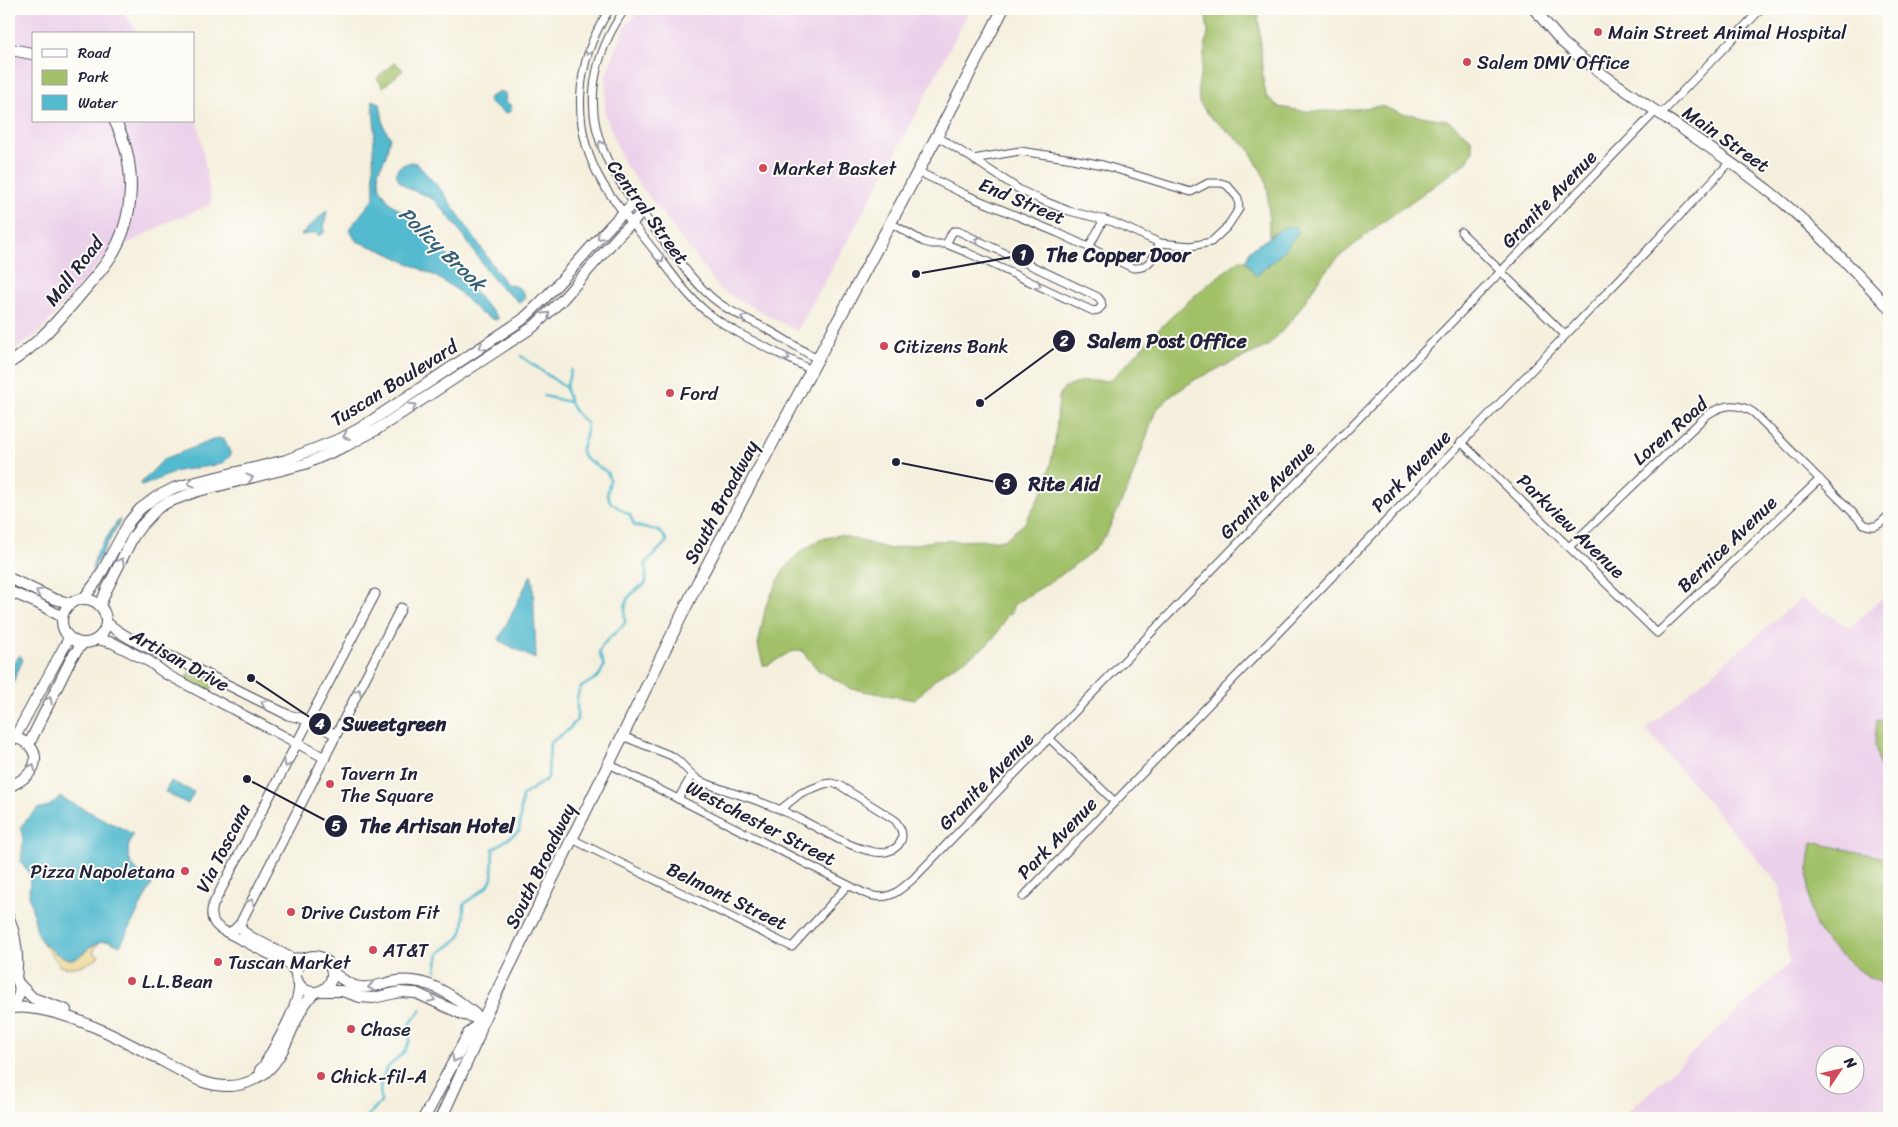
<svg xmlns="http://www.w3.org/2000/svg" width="1898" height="1127" font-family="Sriracha,sans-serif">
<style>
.built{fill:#ecd1ea;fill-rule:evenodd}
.green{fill:#a1c068;stroke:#627152}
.sand{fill:#eeda9e;stroke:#887e6c}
.water{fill:#52bacf;stroke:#3a6e85}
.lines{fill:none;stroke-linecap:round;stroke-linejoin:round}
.stream{stroke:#52bacf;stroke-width:2.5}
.minor-casing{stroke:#424153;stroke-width:9}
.tertiary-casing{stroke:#424153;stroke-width:11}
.secondary-casing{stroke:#424153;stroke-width:12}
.primary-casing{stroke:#424153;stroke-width:13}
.minor{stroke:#fff;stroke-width:7}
.tertiary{stroke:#fff;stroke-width:9}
.secondary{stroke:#fff;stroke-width:10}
.primary{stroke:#fff;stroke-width:11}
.oneway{stroke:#9c9ca7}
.poi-dot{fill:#d1495b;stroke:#fdfcf7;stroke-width:2}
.labels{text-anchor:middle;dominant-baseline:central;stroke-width:4;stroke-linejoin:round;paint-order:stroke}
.poi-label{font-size:19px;fill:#22223b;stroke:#fdfcf7;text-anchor:start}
.street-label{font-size:19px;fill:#22223b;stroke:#fdfcf7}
.water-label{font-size:20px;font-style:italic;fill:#355f76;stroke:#fdfcf7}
.leader{fill:none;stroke:#22223b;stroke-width:2}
.callout-dot{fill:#22223b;stroke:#fdfcf7;stroke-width:2}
.mark-label{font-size:15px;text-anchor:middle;font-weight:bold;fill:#fff}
.callout-label{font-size:20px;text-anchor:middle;font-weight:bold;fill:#22223b;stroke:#fdfcf7;stroke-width:4;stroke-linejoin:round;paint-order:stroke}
</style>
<rect width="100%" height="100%" fill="#fdfcf7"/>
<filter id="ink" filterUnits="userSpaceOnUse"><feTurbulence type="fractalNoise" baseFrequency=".02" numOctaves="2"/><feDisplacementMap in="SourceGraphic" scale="10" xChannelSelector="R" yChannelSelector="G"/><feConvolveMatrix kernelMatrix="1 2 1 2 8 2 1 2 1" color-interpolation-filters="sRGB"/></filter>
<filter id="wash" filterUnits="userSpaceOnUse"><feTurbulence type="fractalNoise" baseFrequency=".0096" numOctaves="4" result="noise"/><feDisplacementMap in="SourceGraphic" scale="20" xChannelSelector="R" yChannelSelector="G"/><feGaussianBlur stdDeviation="1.12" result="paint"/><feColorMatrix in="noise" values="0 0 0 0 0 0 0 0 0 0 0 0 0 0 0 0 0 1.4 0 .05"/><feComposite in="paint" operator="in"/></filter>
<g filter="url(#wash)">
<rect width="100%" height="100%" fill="#f5f0de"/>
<g class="built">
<polygon points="9,9 120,9 140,34 34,34 34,121 194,121 194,100 212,204 168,222 105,256 40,332 9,353"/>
<polygon points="640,9 970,9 896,153 797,331 721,290 624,164 605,114 606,75 624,28"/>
<path d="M 1889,592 L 1889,1118 L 1621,1118 L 1789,964 L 1780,886 L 1646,729 L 1801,598 L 1850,628 ZM 1826,1054 L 1856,1054 L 1856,1084 L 1826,1084 Z"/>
</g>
<g class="green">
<path d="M 1209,9 L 1258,9 L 1263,79 L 1267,99 L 1269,98 L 1279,107 L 1303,111 L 1338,111 L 1381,106 L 1400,113 L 1447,120 L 1458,128 L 1471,139 L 1473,151 L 1466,163 L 1380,224 L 1338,258 L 1323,274 L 1293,319 L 1268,346 L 1196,379 L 1171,396 L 1156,410 L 1130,484 L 1106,535 L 1095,549 L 1060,576 L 1013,605 L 1012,613 L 1007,615 C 994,648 971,654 944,673 C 933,680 924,691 915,700 L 852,689 L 818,670 L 801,650 L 790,652 L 768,665 L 763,665 L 758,645 L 766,605 L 783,571 L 799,553 L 821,539 L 840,535 L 890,549 L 932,541 L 1004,540 L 1024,524 L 1046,485 L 1055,443 L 1059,396 L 1064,388 L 1083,381 L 1109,381 C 1127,365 1143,346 1160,328 C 1185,303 1211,281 1240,260 L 1246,261 L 1256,276 L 1284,251 L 1298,232 L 1298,229 L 1286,227 L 1269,236 L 1268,193 L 1265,178 L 1248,148 L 1208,115 L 1199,102 L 1198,87 L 1208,33 L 1206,17 Z"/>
<polygon points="395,62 403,70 383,87 377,78"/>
<polygon points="190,671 214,683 210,691 186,679"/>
<polygon points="1877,720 1889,722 1889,794 1880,770 1875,744"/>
<path d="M 1812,842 L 1889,859 L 1889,986 C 1870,979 1859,971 1844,957 C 1837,952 1829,946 1824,939 C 1803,912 1807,873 1812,842 Z"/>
</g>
<path class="sand" d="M 42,942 L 64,957 L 84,953 L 90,947 L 98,943 L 93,952 L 99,956 C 90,965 71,970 59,966 L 59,964 Z"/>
<g class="water">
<polygon points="499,91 505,93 506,102 512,106 510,112 505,113 488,101 489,97 495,95"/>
<polygon points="372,100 380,103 384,127 390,137 386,156 378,172 380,188 390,203 429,231 482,301 499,318 495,320 480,313 457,290 435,276 383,251 356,241 349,229 374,198 373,151 375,129"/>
<path d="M 411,162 L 416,163 L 443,192 L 505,283 C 515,287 523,286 525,298 L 520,303 C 511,295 502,289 494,280 C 475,255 459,226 437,203 C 425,190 399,193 396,172 L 400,166 Z"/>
<polygon points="327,210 324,228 324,233 318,236 317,233 301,235"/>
<polygon points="1285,227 1296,227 1298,232 1284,251 1256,276 1246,261 1250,250"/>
<polygon points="218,438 225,440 231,455 222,464 178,471 142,486 140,484 164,459"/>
<polygon points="119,519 120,521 101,555 102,557 99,558 91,574 96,554"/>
<polygon points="531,575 533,583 536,656 535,659 500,641 499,639"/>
<path d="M 20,655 L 23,660 C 16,675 8,688 12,705 L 9,708 L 9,669 Z"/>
<polygon points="171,781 194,792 188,804 165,792"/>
<path d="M 60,797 L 133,834 C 121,858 133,871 153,882 L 120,946 L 109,941 L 103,941 L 90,947 L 76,959 L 69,959 L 57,954 L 42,942 L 38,936 L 29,895 L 30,877 L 28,871 L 21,862 L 23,842 L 21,826 L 37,809 L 49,806 Z"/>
</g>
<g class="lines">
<g class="stream">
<polyline points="566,388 571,370"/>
<polyline points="544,396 569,402"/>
<path d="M 436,970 L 439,953 C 465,935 464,936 464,904 L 488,886 L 492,878 L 493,849 L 519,831 L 522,796 L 548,778 L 550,743 L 568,730 L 577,720 L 577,698 L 580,688 L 599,676 L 604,666 L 599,652 C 604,639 616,634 625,623 C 624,598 626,597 646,583 L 646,563 L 667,541 C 658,524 649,532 634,525 L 630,515 L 611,503 L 607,494 L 610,480 L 607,472 L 585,458 L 581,451 L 586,436 L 587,423 C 574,413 569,404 566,388 L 521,356"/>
<polyline points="365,1118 381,1102 380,1087 386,1069 405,1051 410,1039 408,1026 421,1010"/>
</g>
</g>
</g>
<g filter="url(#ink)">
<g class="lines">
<defs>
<g id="minor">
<path d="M 610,9 C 574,61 570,129 603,184 C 616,205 634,225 649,244 C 668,267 685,295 708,313 C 736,335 779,353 811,370"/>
<path d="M 625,9 C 593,55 582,107 607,159 C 619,185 639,208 656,231 C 673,253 689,277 709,295 C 725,310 746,318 765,328 C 783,338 800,349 817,359"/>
<polyline points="1661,114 1761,9"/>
<polyline points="937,136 973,159 1020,151 1067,158 1103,165 1191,192 1208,183 1221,183 1227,185 1238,198 1239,209 1227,227 1211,242 1191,246 1160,243 1113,222 1069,211 1039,199 1020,190 973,159"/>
<path d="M 917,171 L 964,194 L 1058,233 L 1133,268 C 1149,269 1154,257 1160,243"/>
<polyline points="889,222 924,242 932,244 946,244 966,252 1093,311 1098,310 1102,306 1101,301 1098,297 958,231 953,231 946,244"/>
<polyline points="1461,232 1564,334"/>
<polyline points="1089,247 1104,219"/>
<polyline points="1461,442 1657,633 1820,479"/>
<path d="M 1569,547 L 1707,415 C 1723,404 1738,402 1754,413 L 1864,524 C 1875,530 1881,523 1889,515"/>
<path d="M 622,736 L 672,756 C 683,763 689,774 700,781 C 727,792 757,799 783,811 C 810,822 844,846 870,851 C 881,854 895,853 901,841 C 904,833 900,827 895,820 L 839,785 L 831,783 L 824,784 L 801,793 L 781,809"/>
<polyline points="1049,738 1115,802"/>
<path d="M 609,764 L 864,893 C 888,903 898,892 915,877 L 1656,111"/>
<polyline points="678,799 692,775"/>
<polyline points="572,839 792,947 848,885"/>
<polyline points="1023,897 1641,257 1730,162"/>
</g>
<g id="tertiary">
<polyline points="174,658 288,715 309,720 375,594"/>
<polyline points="166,674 325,758"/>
<polyline points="336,735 401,608"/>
<path d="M 240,924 L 234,930 L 228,933 C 215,927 209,920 213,905 L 309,720 L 336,735 L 240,924 L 243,931 L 250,936 L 292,958 L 305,958"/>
<polyline points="228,933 288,964 296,973"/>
</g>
<g id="secondary">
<path d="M 1534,9 L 1562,42 L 1577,55 C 1639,103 1708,143 1769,191 C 1813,226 1851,267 1889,308"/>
<polyline points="9,578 54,599 70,603"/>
<polyline points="9,591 39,604 62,617"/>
<path d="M 84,598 L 97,581 L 129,522 L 140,509 L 156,497 L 174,488 L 188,484 L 286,460 L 342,438 L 362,427 L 522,320 C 563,284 594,238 635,202"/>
<circle cx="84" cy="621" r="22"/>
<polyline points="100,606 106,591 133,537 141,526 158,508 168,502 195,492 305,464 346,446 376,430 533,327 562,300 621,233 642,213"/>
<path d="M 106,622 C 126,639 150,649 174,658"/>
<polyline points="97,639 113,643 150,662 166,674"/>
<polyline points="15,737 69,638"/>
<polyline points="29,744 72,657 83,643"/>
<path d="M 9,787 C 16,783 26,779 31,771 C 43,754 27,737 9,738"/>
<path d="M 9,918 C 16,935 19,959 16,978"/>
<circle cx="314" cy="974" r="18"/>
<path d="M 9,972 C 23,981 23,998 9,1007"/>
<path d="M 333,972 C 368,1003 377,977 413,981 C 440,984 460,1002 480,1018"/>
<polyline points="19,984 33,998 66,1010"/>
<polyline points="321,991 342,991 360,997 373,998 400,992 416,993 464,1015 483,1020"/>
<path d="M 9,1008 C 15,1008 22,1007 28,1008 C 84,1013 150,1056 200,1081 C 218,1087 236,1089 253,1080 C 257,1077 263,1075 266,1072 C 290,1051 292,1014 315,992"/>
<path d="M 260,1070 L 264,1066 C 274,1047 301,1005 299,984"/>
</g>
<g id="primary">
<polyline points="9,49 34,54"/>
<path d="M 9,363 C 35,347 55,324 75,301 C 86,287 99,274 109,259 C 136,219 137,164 115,121"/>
<polyline points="424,1118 469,1033 483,1020"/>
<polyline points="441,1118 478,1037 483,1020 698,582 937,136 1003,9"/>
</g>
</defs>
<use href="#minor" class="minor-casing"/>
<use href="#tertiary" class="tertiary-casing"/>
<use href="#secondary" class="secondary-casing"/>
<use href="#primary" class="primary-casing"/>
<use href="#minor" class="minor"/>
<use href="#tertiary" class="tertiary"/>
<use href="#secondary" class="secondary"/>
<use href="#primary" class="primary"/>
</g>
<defs><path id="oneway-chevron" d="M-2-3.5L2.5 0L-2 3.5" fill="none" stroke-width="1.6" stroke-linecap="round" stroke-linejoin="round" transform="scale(1.25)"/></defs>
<g class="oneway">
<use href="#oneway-chevron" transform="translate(588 52) rotate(109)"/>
<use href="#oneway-chevron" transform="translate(601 144) rotate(-110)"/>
<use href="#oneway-chevron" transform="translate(600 237) rotate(132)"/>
<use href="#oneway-chevron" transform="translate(978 240) rotate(-155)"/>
<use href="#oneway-chevron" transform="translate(661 259) rotate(52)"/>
<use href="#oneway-chevron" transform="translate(1038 285) rotate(25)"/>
<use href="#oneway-chevron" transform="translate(547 315) rotate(-44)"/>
<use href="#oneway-chevron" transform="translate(744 318) rotate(-152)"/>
<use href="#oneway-chevron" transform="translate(482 347) rotate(147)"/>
<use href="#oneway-chevron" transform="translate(787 358) rotate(27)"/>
<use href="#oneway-chevron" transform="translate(413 406) rotate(-33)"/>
<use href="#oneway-chevron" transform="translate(346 436) rotate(155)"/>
<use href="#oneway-chevron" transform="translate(250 478) rotate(-14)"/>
<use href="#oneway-chevron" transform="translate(191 483) rotate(165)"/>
<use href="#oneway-chevron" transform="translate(121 561) rotate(-63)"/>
<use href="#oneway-chevron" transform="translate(39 592) rotate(-154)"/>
<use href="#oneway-chevron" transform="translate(358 692) rotate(-63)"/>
<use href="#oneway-chevron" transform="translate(49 700) rotate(-63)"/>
<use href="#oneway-chevron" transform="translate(264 703) rotate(-153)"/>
<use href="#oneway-chevron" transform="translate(287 764) rotate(117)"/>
<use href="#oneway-chevron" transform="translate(32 767) rotate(-68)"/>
<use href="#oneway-chevron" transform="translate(251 902) rotate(-63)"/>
<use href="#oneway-chevron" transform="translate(371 987) rotate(172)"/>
<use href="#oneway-chevron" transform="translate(432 999) rotate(26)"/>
<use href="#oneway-chevron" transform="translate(455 1059) rotate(118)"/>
</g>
</g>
<g class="poi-dot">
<circle cx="1598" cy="32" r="5"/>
<circle cx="1467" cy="62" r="5"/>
<circle cx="763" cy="168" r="5"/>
<circle cx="884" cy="346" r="5"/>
<circle cx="670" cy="393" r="5"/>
<circle cx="330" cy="784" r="5"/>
<circle cx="185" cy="871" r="5"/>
<circle cx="291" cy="912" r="5"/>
<circle cx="373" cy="950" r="5"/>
<circle cx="218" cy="962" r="5"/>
<circle cx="132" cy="981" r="5"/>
<circle cx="351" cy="1029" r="5"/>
<circle cx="321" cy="1076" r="5"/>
</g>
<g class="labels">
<g class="poi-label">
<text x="1608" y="32">Main Street Animal Hospital</text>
<text x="1477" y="62">Salem DMV Office</text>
<text x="773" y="168">Market Basket</text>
<text x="894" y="346">Citizens Bank</text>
<text x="680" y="393">Ford</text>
<text x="340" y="773">Tavern In<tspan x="340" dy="22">The Square</tspan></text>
<text x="175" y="871" text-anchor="end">Pizza Napoletana</text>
<text x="301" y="912">Drive Custom Fit</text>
<text x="383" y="950">AT&amp;T</text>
<text x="228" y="962">Tuscan Market</text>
<text x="142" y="981">L.L.Bean</text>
<text x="361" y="1029">Chase</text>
<text x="331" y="1076">Chick-fil-A</text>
</g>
<g class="street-label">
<text transform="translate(1726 139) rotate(35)">Main Street</text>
<text transform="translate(1549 199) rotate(-46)">Granite Avenue</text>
<text transform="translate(1022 201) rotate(23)">End Street</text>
<text transform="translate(648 212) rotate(54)">Central Street</text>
<text transform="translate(74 271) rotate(-52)">Mall Road</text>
<text transform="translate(394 383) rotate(-32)">Tuscan Boulevard</text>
<text transform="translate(1670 431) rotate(-41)">Loren Road</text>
<text transform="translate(1411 471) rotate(-46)">Park Avenue</text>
<text transform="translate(1267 490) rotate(-46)">Granite Avenue</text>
<text transform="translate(721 502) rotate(-62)">South Broadway</text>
<text transform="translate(1571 526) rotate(44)">Parkview Avenue</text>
<text transform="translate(1727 544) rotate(-44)">Bernice Avenue</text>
<text transform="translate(180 660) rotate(29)">Artisan Drive</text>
<text transform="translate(986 781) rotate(-46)">Granite Avenue</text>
<text transform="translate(761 823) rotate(27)">Westchester Street</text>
<text transform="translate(1057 838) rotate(-46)">Park Avenue</text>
<text transform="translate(223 848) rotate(-63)">Via Toscana</text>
<text transform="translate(540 866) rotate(-64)">South Broadway</text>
<text transform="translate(727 896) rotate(26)">Belmont Street</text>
</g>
<g class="water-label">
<text transform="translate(442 249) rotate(44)">Policy Brook</text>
</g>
</g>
<path class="leader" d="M916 274L1023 255M980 403L1064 341M896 462L1006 484M251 678L320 724M247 779L336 826"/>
<g class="callout-dot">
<circle cx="916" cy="274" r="5"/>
<circle cx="980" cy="403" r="5"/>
<circle cx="896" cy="462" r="5"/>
<circle cx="251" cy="678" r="5"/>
<circle cx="247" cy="779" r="5"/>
<circle cx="1023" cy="255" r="12"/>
<circle cx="1064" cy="341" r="12"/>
<circle cx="1006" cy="484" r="12"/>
<circle cx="320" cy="724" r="12"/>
<circle cx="336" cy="826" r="12"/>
</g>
<g class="mark-label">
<text x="1023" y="260">1</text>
<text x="1064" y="346">2</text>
<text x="1006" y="489">3</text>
<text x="320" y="729">4</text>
<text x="336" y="831">5</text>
</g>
<g class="callout-label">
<text x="1118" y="262">The Copper Door</text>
<text x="1167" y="348">Salem Post Office</text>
<text x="1064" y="491">Rite Aid</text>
<text x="394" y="731">Sweetgreen</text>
<text x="437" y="833">The Artisan Hotel</text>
</g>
<rect width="1898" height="1127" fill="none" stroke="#fdfcf7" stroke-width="30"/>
<rect x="32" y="32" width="162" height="90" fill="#fdfcf7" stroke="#a5a5ac"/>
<rect x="42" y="49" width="25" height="8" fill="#ffffff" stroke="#a5a5ac"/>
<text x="78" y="58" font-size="15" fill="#22223b">Road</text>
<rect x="42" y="70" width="25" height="15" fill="#a1c068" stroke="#a5a5ac"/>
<text x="78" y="82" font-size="15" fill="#22223b">Park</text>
<rect x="42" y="95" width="25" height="15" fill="#52bacf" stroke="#a5a5ac"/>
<text x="78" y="108" font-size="15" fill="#22223b">Water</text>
<g transform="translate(1840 1070) rotate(55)"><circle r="24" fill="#fdfcf7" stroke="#a5a5ac"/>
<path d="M0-4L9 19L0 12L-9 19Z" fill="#d1495b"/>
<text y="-8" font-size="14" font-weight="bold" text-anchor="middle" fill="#22223b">N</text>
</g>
</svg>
